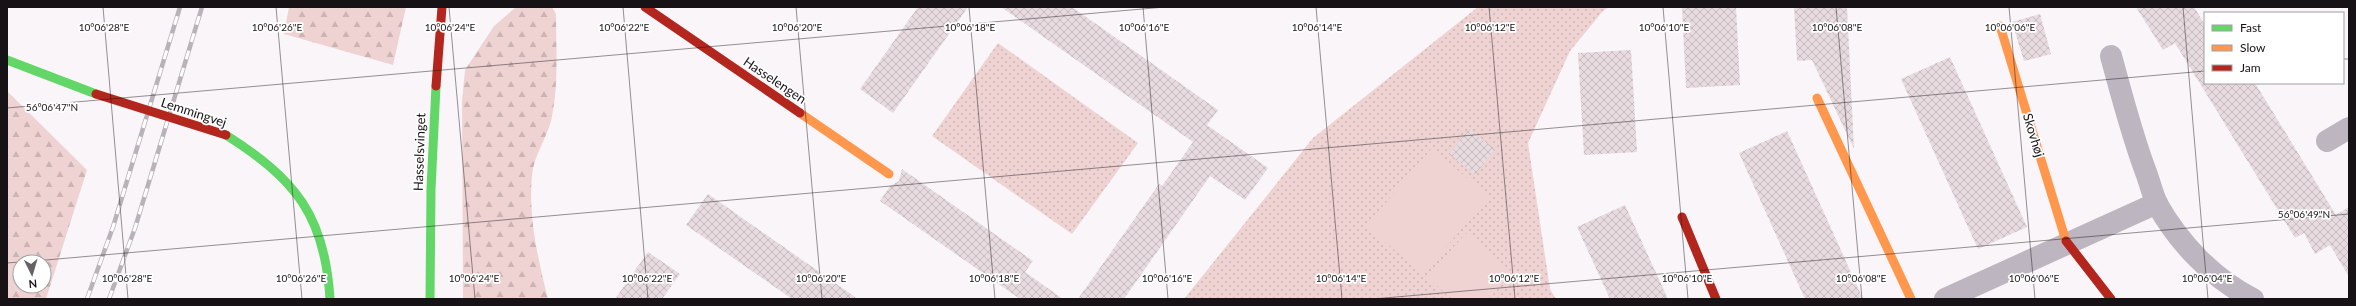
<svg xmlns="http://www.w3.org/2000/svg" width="2356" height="306" font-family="Lato,sans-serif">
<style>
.forest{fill:url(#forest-firs);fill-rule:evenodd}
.park{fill:url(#park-dots)}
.pitch{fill:#efd3d3}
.building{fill:url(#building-cross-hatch)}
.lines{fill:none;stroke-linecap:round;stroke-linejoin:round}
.street{stroke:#bdb5bf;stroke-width:22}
.fast{stroke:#63d668;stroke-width:9}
.slow{stroke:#ff974d;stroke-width:9}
.jam{stroke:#b3261e;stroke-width:9}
.rail-casing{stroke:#b9b3b9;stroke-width:4.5}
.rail{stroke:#fff;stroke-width:3;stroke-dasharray:9;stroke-linecap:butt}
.jam-bridge{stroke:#b3261e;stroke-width:9}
.ticks{fill:none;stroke:#161215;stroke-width:1;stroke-opacity:0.45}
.labels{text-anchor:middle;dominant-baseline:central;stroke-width:3.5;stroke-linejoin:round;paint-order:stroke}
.street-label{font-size:13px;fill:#161215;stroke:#fff}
.ticks-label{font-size:10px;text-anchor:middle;fill:#161215;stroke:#fff;stroke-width:3.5;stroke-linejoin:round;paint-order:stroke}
</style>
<defs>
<pattern id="forest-firs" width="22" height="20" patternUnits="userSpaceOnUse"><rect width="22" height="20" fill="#efd3d3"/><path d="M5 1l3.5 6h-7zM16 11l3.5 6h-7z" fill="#ccb4b4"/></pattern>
<pattern id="park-dots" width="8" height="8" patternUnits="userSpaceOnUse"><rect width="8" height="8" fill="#efd3d3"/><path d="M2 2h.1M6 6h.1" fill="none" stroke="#ccb4b4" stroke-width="1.8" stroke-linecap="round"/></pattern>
<pattern id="building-cross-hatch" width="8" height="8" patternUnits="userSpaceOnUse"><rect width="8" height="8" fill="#e8dbdf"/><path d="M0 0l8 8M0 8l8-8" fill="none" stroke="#c6bbbe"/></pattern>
</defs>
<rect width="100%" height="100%" fill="#faf5f8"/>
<g class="forest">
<polygon points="289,7 406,7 393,65 284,34"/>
<path d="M 516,7 L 552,7 L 556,14 C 556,49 559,86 551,121 C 546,139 534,156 532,175 C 528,217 538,259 548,299 L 463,299 L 462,101 L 465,70 L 494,26 Z"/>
<path d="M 7,91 L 87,170 L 46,299 L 7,299 ZM 20,262 L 44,262 L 44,286 L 20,286 Z"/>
</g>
<g class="park">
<polygon points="1478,7 1609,7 1603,11 1570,51 1528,143 1550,289 1556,299 1184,299 1313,138"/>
<polygon points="998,43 1138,143 1072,234 932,136"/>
</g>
<g class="pitch">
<polygon points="1432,148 1489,197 1423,274 1366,226"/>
<polygon points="1466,233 1512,272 1489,299 1452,299 1427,277"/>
</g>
<g class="building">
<polygon points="918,7 968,7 893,113 860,89"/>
<polygon points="1001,7 1072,7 1218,110 1207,125 1268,168 1245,200 1210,176 1124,299 1078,299 1159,184 1162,186 1193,142"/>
<polygon points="1682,7 1736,7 1740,85 1686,88"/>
<polygon points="1794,7 1847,7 1854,149 1812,60 1797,61"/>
<polygon points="2136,7 2194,7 2205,25 2205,83 2255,83 2336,215 2349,207 2349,277 2330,245 2315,254 2304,233 2295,238 2175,43 2163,50"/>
<polygon points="2040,14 2051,54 2024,61 2012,22"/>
<polygon points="1631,50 1637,152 1584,155 1578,53"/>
<polygon points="1950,57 2027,227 1978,249 1901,79"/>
<polygon points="1469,129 1495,149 1475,175 1449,154"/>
<polygon points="1787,131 1863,299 1805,299 1739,153"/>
<polygon points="902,169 1033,261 1025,272 1063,299 1020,299 880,201 890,186 899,181"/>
<polygon points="708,194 858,299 792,299 686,225"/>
<polygon points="1625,205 1668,299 1610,299 1577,227"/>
<polygon points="648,252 680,274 662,299 615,299"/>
</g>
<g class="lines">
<g class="street">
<path d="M 2111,56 C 2122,96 2132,136 2147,175 C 2150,184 2153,195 2157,204 C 2179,243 2213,279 2253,299"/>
<polyline points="2327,141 2349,128"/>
<polyline points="1945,299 2157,203"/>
</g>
<g class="fast">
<polyline points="7,60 96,94"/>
<path d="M 226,135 C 295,179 325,215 330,299"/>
<polyline points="430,299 431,189 436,86"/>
</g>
<g class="slow">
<polyline points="2000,26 2066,241"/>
<polyline points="1817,98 1911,299"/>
<polyline points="800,113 889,174"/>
</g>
<g class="jam">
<polyline points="645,7 800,113"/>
<polyline points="436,86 442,7"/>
<polyline points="1682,217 1716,299"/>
<polyline points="2066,241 2111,299"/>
</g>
<defs>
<g id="rail">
<polyline points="87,299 113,227 180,7"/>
<polyline points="109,299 135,228 202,7"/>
</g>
</defs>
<use href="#rail" class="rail-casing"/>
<use href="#rail" class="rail"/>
<polyline class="jam-bridge" points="96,94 226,135"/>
</g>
<path class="ticks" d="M 103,7 L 128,299M 276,7 L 302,299M 449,7 L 475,299M 623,7 L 648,299M 796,7 L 822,299M 969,7 L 995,299M 1143,7 L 1168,299M 1316,7 L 1342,299M 1489,7 L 1515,299M 1663,7 L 1688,299M 1836,7 L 1862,299M 2009,7 L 2035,299M 2183,7 L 2208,299M 2343,59 L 2349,59M 7,108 L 1165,7M 23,262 L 2205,71M 7,263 L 20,262M 1373,299 L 2349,214"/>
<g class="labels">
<g class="street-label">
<text transform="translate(775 80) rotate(34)">Hasselengen</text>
<text transform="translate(194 112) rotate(18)">Lemmingvej</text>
<text transform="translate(2034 135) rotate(73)">Skovhøj</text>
<text transform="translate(419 152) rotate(-88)">Hasselsvinget</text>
</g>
</g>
<g class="ticks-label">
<text x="104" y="31">10°06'28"E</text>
<text x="277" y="31">10°06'26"E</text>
<text x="797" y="31">10°06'20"E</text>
<text x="1490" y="31">10°06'12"E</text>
<text x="450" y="31">10°06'24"E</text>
<text x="624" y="31">10°06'22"E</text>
<text x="970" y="31">10°06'18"E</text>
<text x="1144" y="31">10°06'16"E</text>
<text x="1317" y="31">10°06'14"E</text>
<text x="1664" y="31">10°06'10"E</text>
<text x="1837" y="31">10°06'08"E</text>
<text x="2010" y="31">10°06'06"E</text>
<text x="52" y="111">56°06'47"N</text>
<text x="2304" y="218">56°06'49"N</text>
<text x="127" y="282">10°06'28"E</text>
<text x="301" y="282">10°06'26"E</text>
<text x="474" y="282">10°06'24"E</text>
<text x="647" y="282">10°06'22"E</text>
<text x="821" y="282">10°06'20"E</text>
<text x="994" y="282">10°06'18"E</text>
<text x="1167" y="282">10°06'16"E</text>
<text x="1341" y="282">10°06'14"E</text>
<text x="1514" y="282">10°06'12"E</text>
<text x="1687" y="282">10°06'10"E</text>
<text x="1861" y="282">10°06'08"E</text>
<text x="2034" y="282">10°06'06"E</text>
<text x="2207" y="282">10°06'04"E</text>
</g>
<rect width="2356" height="306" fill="none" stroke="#161215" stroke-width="16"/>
<rect x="2204" y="12" width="140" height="72" fill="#ffffff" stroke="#a2a0a1"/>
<rect x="2212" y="25" width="20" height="6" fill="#63d668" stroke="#a2a0a1"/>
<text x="2240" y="32" font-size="12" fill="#161215">Fast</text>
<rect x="2212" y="45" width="20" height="6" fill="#ff974d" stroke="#a2a0a1"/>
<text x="2240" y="52" font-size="12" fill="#161215">Slow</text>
<rect x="2212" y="65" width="20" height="6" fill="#b3261e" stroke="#a2a0a1"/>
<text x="2240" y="72" font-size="12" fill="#161215">Jam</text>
<g transform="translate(32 274) rotate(175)"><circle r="19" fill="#ffffff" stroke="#a2a0a1"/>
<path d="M0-3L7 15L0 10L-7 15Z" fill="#666164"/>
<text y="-6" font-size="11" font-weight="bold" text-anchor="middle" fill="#161215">N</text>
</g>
</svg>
